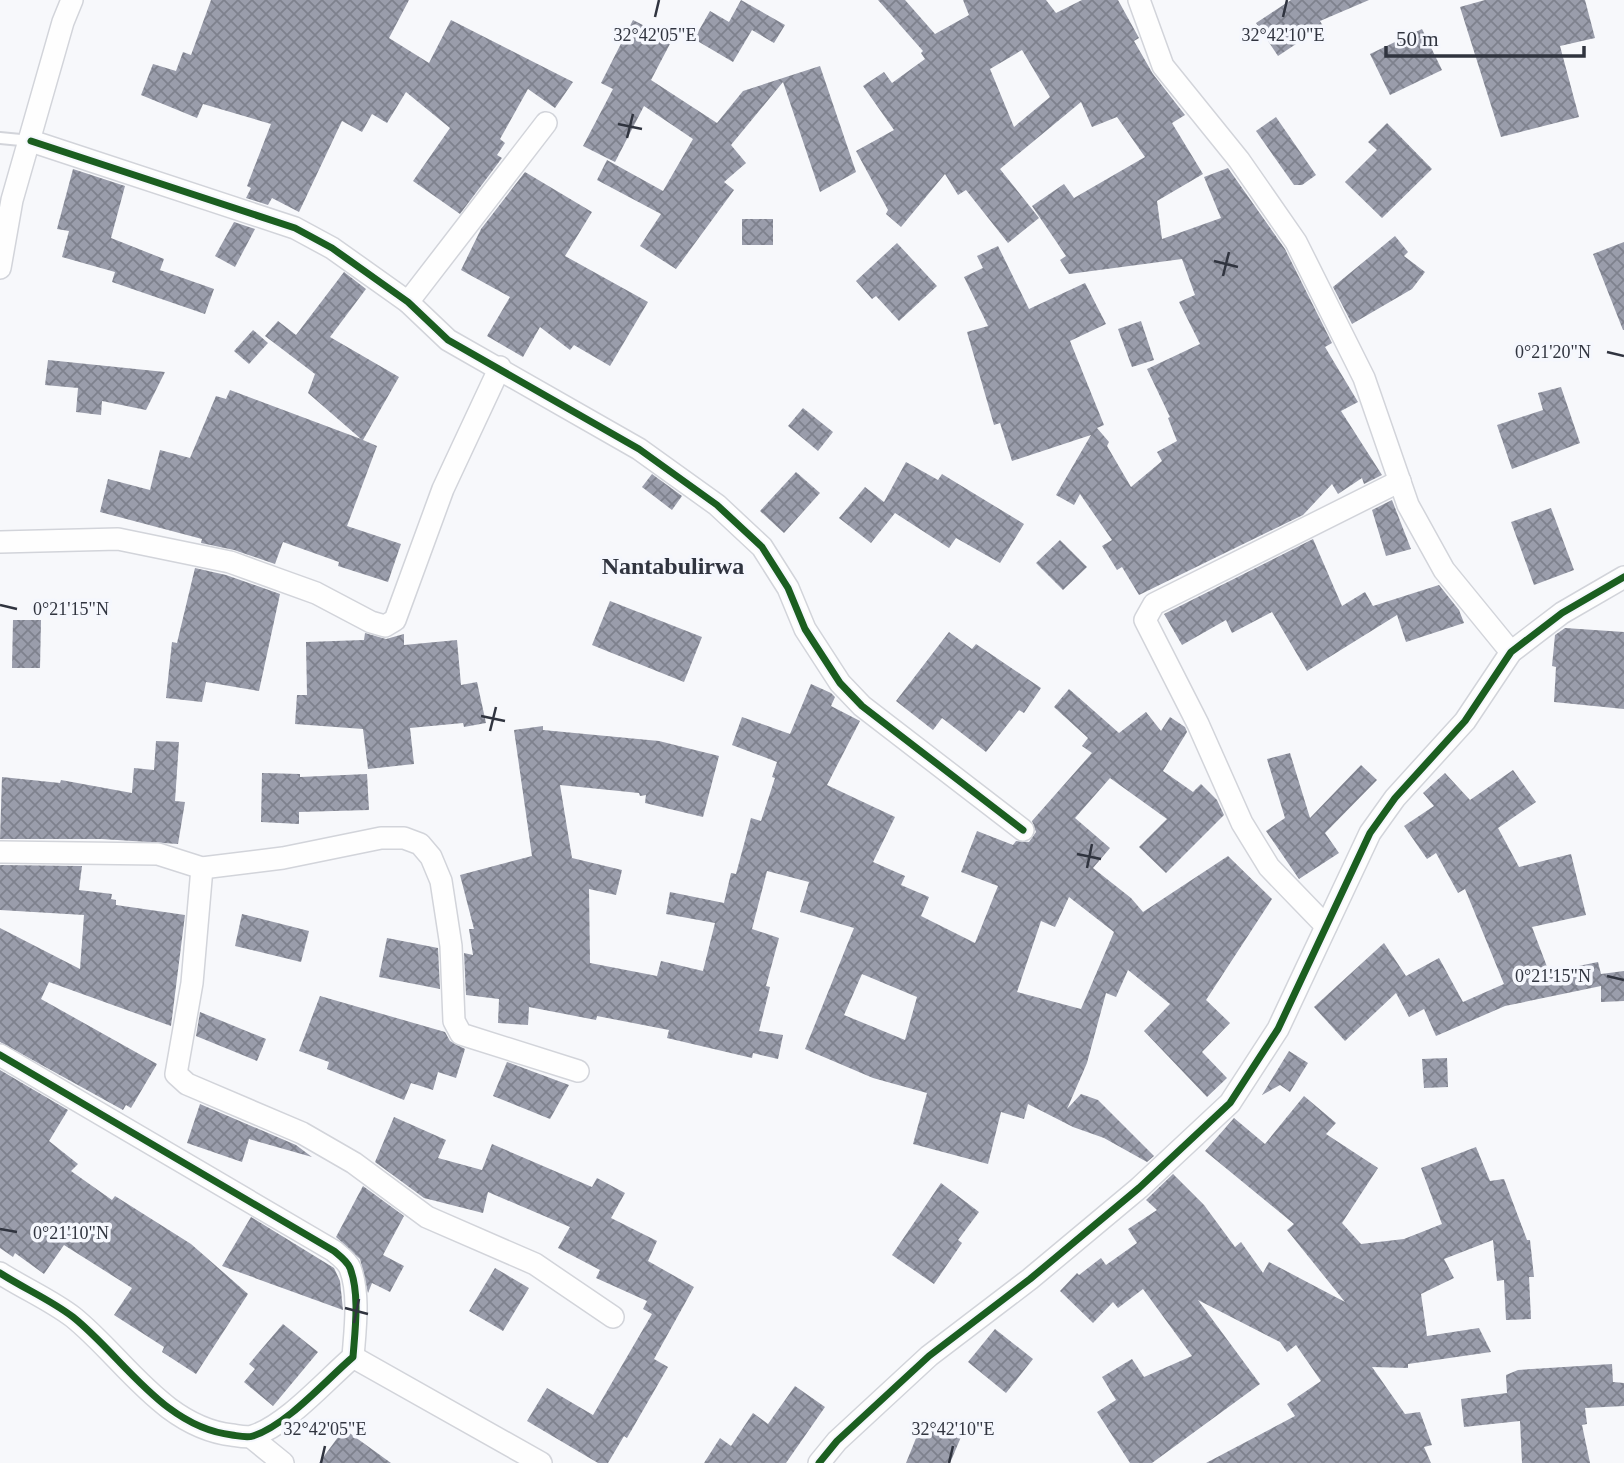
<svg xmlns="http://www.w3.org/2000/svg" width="1624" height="1463" font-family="'Times New Roman',serif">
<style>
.building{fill:url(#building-cross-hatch);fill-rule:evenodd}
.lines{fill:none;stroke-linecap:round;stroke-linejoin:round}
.lane-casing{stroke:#d2d4da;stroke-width:14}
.street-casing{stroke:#d2d4da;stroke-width:24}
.lane{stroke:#fefefe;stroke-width:10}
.street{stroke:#fefefe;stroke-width:21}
.cycleway-casing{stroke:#f5f7fd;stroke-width:11}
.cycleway{stroke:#1b5e20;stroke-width:7}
.ticks{fill:none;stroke:#30343f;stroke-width:2.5}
.labels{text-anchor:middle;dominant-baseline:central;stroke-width:7;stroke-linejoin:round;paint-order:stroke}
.quarter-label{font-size:24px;font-weight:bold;fill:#30343f;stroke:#f5f7fd}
.ticks-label{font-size:18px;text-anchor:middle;fill:#30343f;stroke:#f5f7fd;stroke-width:7;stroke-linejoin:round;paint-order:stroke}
</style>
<defs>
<pattern id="building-cross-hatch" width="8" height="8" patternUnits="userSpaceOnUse" patternTransform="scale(1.75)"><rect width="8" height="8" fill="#9a9dab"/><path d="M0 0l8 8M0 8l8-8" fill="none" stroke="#7e818d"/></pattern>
</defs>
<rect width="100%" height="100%" fill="#f7f8fb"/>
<g class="building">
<polygon points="211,0 409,0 389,38 429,63 451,20 573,82 555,108 528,89 500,139 505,143 497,155 502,158 460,214 413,181 450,128 406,92 387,123 372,114 362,132 342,121 299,212 272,198 268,205 246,198 251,188 247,186 271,124 203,104 197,118 141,95 153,64 176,71 183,52 191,55"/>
<polygon points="741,0 785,25 774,43 752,30 733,62 694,39 710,11 729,22"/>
<path d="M 878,0 L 905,0 L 935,34 L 969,15 L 963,0 L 1046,0 L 1056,13 L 1082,0 L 1118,0 L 1139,38 L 1134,41 L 1153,74 L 1185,115 L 1172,123 L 1203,174 L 1157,201 L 1162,239 L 1221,218 L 1204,177 L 1228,168 L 1285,249 L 1332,343 L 1325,347 L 1358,402 L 1341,411 L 1382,475 L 1364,484 L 1362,478 L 1338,494 L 1332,484 L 1303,515 L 1139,595 L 1122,567 L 1117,570 L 1102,546 L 1112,540 L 1080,494 L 1074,505 L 1056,495 L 1091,435 L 1012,461 L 1000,423 L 994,425 L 967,332 L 988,326 L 964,277 L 983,268 L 977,256 L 998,246 L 1029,309 L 1085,283 L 1106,324 L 1070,341 L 1104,425 L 1097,428 L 1109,442 L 1107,446 L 1131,487 L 1162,461 L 1157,452 L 1177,441 L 1168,418 L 1170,417 L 1147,369 L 1200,344 L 1179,302 L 1195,295 L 1182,259 L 1069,274 L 1060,260 L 1066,256 L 1032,206 L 1064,184 L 1074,198 L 1145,157 L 1117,117 L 1092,127 L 1081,102 L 1000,169 L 1039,218 L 1008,243 L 966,190 L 958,195 L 945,174 L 901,227 L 886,214 L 888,210 L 856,151 L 894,130 L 863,86 L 884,72 L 892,83 L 925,59 L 921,53 L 923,51 ZM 1022,50 L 1050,97 L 1014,127 L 990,69 Z"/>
<polygon points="1291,0 1369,0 1320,21 1323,26 1278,56 1256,23"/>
<polygon points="1485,0 1585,0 1595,38 1560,46 1579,117 1501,137 1460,7"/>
<polygon points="633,20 672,40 651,80 717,123 743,91 820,66 856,172 820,192 783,82 731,145 746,163 724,182 734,190 676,269 640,246 661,214 597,180 607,160 663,191 693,139 644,106 615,162 583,146 613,89 601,83"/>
<polygon points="1422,29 1442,70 1390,95 1370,54"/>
<polygon points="1276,117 1316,175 1302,185 1294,185 1256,131"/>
<polygon points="1387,123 1432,169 1382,218 1345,182 1377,150 1368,142"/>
<polygon points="73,169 125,186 111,238 164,259 160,270 214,289 205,314 112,282 115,272 62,257 69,231 57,229"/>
<polygon points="525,172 592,212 565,256 648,302 610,366 574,345 570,350 540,327 523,357 487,336 510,297 461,270 481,229"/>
<rect x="742" y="219" width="31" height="26"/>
<polygon points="234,222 255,229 235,267 215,256"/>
<polygon points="1395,236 1408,252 1404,256 1425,272 1412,289 1352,324 1333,287"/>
<polygon points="1624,242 1624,330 1623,330 1593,254"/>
<polygon points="897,243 937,286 899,321 876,296 872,299 856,281"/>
<polygon points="344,272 366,289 330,337 399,377 363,440 377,446 347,526 401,544 388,582 338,566 339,562 283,542 275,564 234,550 201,543 202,539 100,512 108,479 150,490 160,450 190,458 216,396 226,399 230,390 361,439 308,393 315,374 265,336 278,321 296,335"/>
<polygon points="1141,321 1154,360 1132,367 1118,329"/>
<polygon points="253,330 268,343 249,364 234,351"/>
<polygon points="48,360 165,372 146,410 102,401 101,415 76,412 78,388 45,385"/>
<polygon points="1561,387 1580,443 1512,469 1497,425 1543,410 1538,393"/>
<polygon points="803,408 833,432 818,451 788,426"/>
<polygon points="906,462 938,480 942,474 1024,524 1000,563 956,538 949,548 895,513 871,543 839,518 865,487 884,502"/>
<polygon points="796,472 820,493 784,533 760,511"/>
<polygon points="652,474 682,496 672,510 642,487"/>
<polygon points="1392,500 1411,549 1386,556 1372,510"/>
<polygon points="1551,508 1574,570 1534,585 1511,522"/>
<polygon points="1313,539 1342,606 1365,592 1373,606 1439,585 1459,610 1464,623 1406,642 1397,615 1307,671 1272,612 1232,633 1226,620 1182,645 1164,614"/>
<polygon points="1060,540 1087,567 1063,590 1036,563"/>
<polygon points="195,568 226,575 280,594 259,691 206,682 202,702 166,698 172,642 177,643"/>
<polygon points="610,601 702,637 684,682 592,645"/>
<polygon points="13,620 41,620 40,668 12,668"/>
<polygon points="1565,628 1624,632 1624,709 1554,702 1556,667 1552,666 1555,635"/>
<polygon points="949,632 972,649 976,644 1041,688 1024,713 1019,710 986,752 942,718 933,730 896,701"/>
<polygon points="365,633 386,639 404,634 404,645 457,640 461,685 477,682 486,723 464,727 463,723 410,728 414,764 368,769 363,729 295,724 297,695 307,695 306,642 364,640"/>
<path d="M 811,684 L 831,693 L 835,697 L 831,706 L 860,721 L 827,785 L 895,817 L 873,862 L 905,876 L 901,885 L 929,897 L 921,916 L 975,943 L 998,886 L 961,872 L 977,831 L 1013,845 L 1016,841 L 1029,842 L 1036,832 L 1032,821 L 1092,753 L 1082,746 L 1088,738 L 1054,707 L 1069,689 L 1119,733 L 1146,712 L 1161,731 L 1170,717 L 1185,727 L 1187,732 L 1163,771 L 1193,792 L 1201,784 L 1217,800 L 1224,815 L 1166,873 L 1139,847 L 1167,819 L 1110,778 L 1075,818 L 1110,848 L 1093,868 L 1131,898 L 1143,912 L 1228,856 L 1272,899 L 1206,1000 L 1230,1023 L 1202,1052 L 1227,1078 L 1207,1097 L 1144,1031 L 1170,1004 L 1128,970 L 1116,997 L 1106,993 L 1087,1063 L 1067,1109 L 1081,1094 L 1098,1100 L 1154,1156 L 1147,1162 L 1104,1138 L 1073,1127 L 1028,1104 L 1024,1119 L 1001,1112 L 988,1164 L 913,1144 L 927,1093 L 873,1078 L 805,1049 L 854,928 L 800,912 L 809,882 L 767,871 L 752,929 L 779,938 L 766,986 L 770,987 L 759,1031 L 783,1035 L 778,1059 L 753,1053 L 752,1058 L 667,1038 L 669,1030 L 597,1016 L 596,1020 L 529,1007 L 528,1025 L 498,1023 L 499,999 L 466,995 L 464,953 L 473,955 L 469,929 L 474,929 L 460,875 L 532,856 L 514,730 L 543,726 L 543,730 L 659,741 L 719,756 L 703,817 L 645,803 L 646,795 L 640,796 L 639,793 L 560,785 L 572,858 L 622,870 L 616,895 L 589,889 L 590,963 L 657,976 L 661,961 L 703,971 L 715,923 L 666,914 L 670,892 L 724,903 L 731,873 L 736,874 L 751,818 L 761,821 L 775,778 L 772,777 L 777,762 L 732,745 L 742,717 L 790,734 ZM 1069,897 L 1114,932 L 1081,1009 L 1017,992 L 1041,921 L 1055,927 ZM 862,974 L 917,997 L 905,1040 L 844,1015 Z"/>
<polygon points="156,741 179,742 175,801 185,802 178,844 102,839 0,839 2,777 60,783 61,780 132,793 134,768 154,770"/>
<polygon points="1290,753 1310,818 1361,765 1377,780 1325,833 1339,853 1299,879 1266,831 1285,818 1267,759"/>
<polygon points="1513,770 1536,802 1498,828 1519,867 1571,854 1586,915 1532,927 1549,972 1598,962 1601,974 1624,971 1624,1001 1601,1002 1601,986 1505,1006 1436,1036 1424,1009 1409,1017 1396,993 1345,1041 1314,1007 1384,943 1406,976 1439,958 1463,1002 1504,984 1465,889 1458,893 1436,853 1427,859 1404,826 1434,806 1423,793 1445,773 1470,800"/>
<polygon points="262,773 300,774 300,777 367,774 369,810 299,812 299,824 261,822"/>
<polygon points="0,865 82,866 79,890 112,894 111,899 116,900 116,905 185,915 171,1026 49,982 41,999 157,1064 131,1108 126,1105 123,1110 0,1042 0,928 80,969 84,915 0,910"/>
<polygon points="242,914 309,931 301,962 235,946"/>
<polygon points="387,938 438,948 440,989 379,977"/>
<polygon points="320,996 445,1032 450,1041 465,1049 456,1078 438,1072 433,1090 411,1083 404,1100 327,1069 329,1062 299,1051"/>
<polygon points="200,1012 266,1039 257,1061 196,1036"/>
<polygon points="1289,1051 1308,1063 1290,1092 1280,1085 1262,1095"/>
<polygon points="1447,1058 1448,1087 1424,1088 1422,1059"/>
<polygon points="507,1062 569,1085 550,1119 493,1096"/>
<polygon points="0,1070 68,1110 49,1141 78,1164 71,1171 112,1200 115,1196 191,1244 248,1294 196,1374 162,1352 164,1347 114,1315 132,1288 64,1245 44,1274 15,1253 13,1257 0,1248"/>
<polygon points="1304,1096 1336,1123 1326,1134 1378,1168 1342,1223 1361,1244 1404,1239 1442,1224 1421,1168 1476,1147 1490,1181 1504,1179 1527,1240 1530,1240 1534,1277 1529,1277 1531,1319 1506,1320 1504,1280 1497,1281 1493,1240 1444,1259 1454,1278 1421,1294 1427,1336 1479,1328 1491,1352 1408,1364 1408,1368 1372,1367 1405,1414 1420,1412 1432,1445 1424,1447 1431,1463 1206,1463 1295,1416 1287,1404 1321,1381 1296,1345 1287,1352 1280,1342 1198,1300 1260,1384 1152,1463 1130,1463 1097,1412 1116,1400 1102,1377 1132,1359 1144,1377 1192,1356 1143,1289 1118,1308 1113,1302 1093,1323 1060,1291 1077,1273 1079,1275 1101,1258 1106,1265 1137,1243 1128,1229 1157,1210 1146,1200 1173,1174 1204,1205 1235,1247 1241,1242 1263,1273 1269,1262 1345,1302 1287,1230 1294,1224 1205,1151 1234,1118 1265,1144"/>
<polygon points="200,1104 296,1145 312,1157 249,1139 242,1162 187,1143"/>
<polygon points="394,1117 446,1140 438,1158 482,1170 492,1144 592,1187 597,1178 625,1193 611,1218 657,1241 648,1261 694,1287 654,1359 668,1367 627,1438 624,1436 608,1463 598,1463 527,1421 547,1388 593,1415 652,1314 643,1309 647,1301 596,1278 600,1270 558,1248 570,1227 488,1192 483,1213 424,1198 375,1162"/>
<polygon points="941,1183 979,1212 958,1240 962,1243 934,1284 892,1255"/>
<polygon points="363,1186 404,1216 383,1255 404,1266 390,1292 372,1283 368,1293 360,1259 336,1237"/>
<polygon points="251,1217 334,1268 340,1281 343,1310 222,1266"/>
<polygon points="495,1268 529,1288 503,1331 469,1311"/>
<polygon points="283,1324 318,1352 273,1406 244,1382 255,1369 249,1364"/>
<polygon points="995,1329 1033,1359 1006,1393 968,1362"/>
<polygon points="1612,1364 1613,1382 1624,1383 1624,1406 1585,1408 1587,1424 1582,1425 1590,1463 1522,1463 1520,1421 1464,1427 1461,1399 1507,1393 1506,1375 1518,1370"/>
<polygon points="795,1386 825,1407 786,1463 704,1463 720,1438 731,1446 753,1413 768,1424"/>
<polygon points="923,1421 961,1437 950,1463 906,1463"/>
<polygon points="344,1429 391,1463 319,1463"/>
</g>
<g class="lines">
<defs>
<polyline id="lane" points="0,138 31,141"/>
<g id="street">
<polyline points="1139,0 1163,66 1239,160 1296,242 1364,378 1408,505 1444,570 1511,652"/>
<polyline points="31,141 295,228 332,248 408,302 448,340 639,449 717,505 762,547 788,588 805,629 840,683 862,706 1023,830"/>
<polyline points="0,268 12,200 63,22 72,0"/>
<polyline points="408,302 546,123"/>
<polyline points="0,542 118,539 230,562 316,593 371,622 385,626 395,620 443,489 500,367"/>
<polyline points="0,852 158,854 202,868 283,858 381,838 404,838 420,844 431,857 441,881 451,946 454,1021 461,1034 578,1071"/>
<polyline points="202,868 192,983 176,1074 187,1084 302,1133 354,1163 427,1217 535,1264 613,1317"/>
<polyline points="1326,926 1269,867 1242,823 1198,724 1145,620 1154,604 1400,481"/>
<path d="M 0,1055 L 334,1251 C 340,1256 347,1261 350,1268 C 360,1294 355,1330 353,1357 C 326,1380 287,1425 253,1436 C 247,1438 239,1436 232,1435 C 163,1427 123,1357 73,1317 C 51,1300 23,1288 0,1273"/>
<polyline points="353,1357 541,1463"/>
<polyline points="251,1437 283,1463"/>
<polyline points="819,1463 837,1441 929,1356 1030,1279 1139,1188 1230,1103 1278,1029 1370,833 1395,798 1465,721 1511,652 1562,613 1624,577"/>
</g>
</defs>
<use href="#lane" class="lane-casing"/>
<use href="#street" class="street-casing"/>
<use href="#lane" class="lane"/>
<use href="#street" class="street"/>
<defs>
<g id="cycleway">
<polyline points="31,141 295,228 332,248 408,302 448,340 639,449 717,505 762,547 788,588 805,629 840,683 862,706 1023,830"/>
<path d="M 0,1055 L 334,1251 C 340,1256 347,1261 350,1268 C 360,1294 355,1330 353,1357 C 326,1380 287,1425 253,1436 C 247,1438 239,1436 232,1435 C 163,1427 123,1357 73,1317 C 51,1300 23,1288 0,1273"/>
<polyline points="819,1463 837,1441 929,1356 1030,1279 1139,1188 1230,1103 1278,1029 1370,833 1395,798 1465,721 1511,652 1562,613 1624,577"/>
</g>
</defs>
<use href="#cycleway" class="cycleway-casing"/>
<use href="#cycleway" class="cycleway"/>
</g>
<path class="ticks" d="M 655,17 L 659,0M 1283,17 L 1287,0M 618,124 L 642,129M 627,138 L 633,114M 1214,261 L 1238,267M 1223,276 L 1229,252M 1607,352 L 1624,356M 0,605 L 17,609M 481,716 L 505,721M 490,731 L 496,707M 1077,854 L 1101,859M 1087,868 L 1092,844M 1607,976 L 1624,980M 0,1229 L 17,1232M 345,1308 L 368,1314M 354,1323 L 359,1299M 321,1463 L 325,1446M 949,1463 L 953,1446"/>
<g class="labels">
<g class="quarter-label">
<text x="673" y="566">Nantabulirwa</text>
</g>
</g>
<g class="ticks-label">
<text x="655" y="41">32°42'05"E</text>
<text x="1283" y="41">32°42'10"E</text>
<text x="1553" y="358">0°21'20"N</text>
<text x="71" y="615">0°21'15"N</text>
<text x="1553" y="982">0°21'15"N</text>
<text x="71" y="1239">0°21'10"N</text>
<text x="325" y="1435">32°42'05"E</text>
<text x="953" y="1435">32°42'10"E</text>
</g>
<path d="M1386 46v10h198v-10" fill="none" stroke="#30343f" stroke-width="3.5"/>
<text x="1396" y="46" font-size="21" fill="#30343f" stroke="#f5f7fd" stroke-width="5" paint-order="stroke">50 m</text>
</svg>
